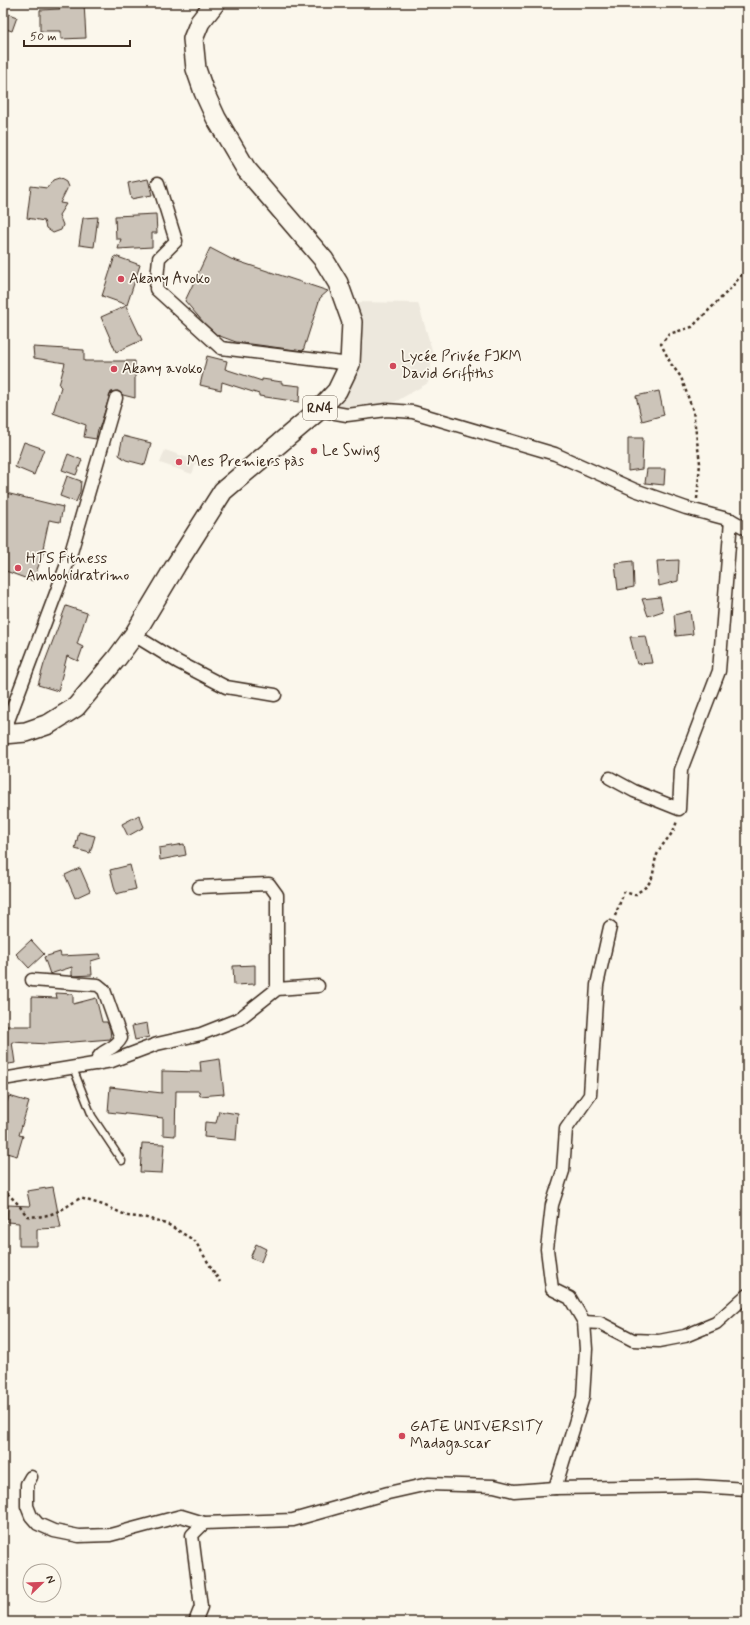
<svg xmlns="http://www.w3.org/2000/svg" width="750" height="1625" font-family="Mynerve,sans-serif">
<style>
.built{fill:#ede8dd}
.building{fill:#ccc4b9;stroke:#3b2a1e}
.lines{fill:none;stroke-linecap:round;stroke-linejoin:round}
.lane-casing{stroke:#3b2a1e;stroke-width:9}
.street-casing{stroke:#3b2a1e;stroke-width:15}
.primary-casing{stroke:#3b2a1e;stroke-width:22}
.path{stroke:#3b2a1e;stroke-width:2.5;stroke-dasharray:3 3;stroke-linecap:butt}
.lane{stroke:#fbf7ec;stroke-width:6}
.street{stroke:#fbf7ec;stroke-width:12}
.primary{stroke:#fbf7ec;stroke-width:19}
.poi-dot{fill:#d1495b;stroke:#fbf7ec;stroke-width:1.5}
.labels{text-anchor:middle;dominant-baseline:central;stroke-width:3.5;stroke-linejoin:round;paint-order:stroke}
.shield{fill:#fbf7ec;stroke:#75685c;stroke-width:1}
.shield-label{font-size:14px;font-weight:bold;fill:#3b2a1e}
.poi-label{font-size:15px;fill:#3b2a1e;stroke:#fbf7ec;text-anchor:start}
</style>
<rect width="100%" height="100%" fill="#fbf7ec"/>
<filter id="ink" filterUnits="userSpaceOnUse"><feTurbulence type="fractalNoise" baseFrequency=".025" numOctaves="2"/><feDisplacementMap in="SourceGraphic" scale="8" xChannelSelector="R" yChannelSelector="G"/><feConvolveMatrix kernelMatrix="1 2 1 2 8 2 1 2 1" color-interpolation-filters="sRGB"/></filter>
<g filter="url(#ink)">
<g class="built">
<polygon points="351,302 418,303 433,353 428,383 395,402 336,408 353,378"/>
<polygon points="165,450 197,461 192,474 160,463"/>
</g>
<g class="building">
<polygon points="60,3 84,3 86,38 61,39 61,31 40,31 40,10 60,9"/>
<polygon points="3,12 17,17 12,31 3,28"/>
<polygon points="59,178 66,182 68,187 60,203 66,204 59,215 63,225 61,230 53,233 46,228 44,221 27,218 31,186 47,188 53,180"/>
<polygon points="148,179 152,195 131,199 128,183"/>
<polygon points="156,214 157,233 152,233 152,247 118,249 121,239 116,239 115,216"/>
<polygon points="98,217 94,247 79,245 83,218"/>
<polygon points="210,248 231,259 328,291 320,298 303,351 236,342 217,335 204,323 185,301"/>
<polygon points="115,256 140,265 127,305 102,296"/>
<polygon points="126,306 142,340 116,352 101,317"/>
<polygon points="33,347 84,350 84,361 135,361 135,398 123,395 118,391 111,392 99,429 98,429 96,439 84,437 86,425 53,413 61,387 59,385 65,363 34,358"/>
<polygon points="207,356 227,361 225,369 262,381 262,379 282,382 282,384 300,386 299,402 259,396 259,394 222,382 221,390 200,385"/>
<polygon points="659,391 664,415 642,421 636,396"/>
<polygon points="123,436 151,443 145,465 126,460 119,455"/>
<polygon points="628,438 643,438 642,469 628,471"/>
<polygon points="24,442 44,449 34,475 15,467"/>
<polygon points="68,454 82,460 76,475 62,470"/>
<polygon points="647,469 665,469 664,485 645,483"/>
<polygon points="67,476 81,481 80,492 76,502 60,496"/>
<polygon points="6,493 63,507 60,522 49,520 43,548 45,548 33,581 3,570 3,507"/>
<polygon points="679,560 678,581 659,586 657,561"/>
<polygon points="633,561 634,587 618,590 615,563"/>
<polygon points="660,597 663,611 648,616 642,599"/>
<polygon points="66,606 87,613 77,644 83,647 78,661 67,656 58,691 38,685 44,664"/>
<polygon points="690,611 693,634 676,636 674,615"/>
<polygon points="646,636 652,663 637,664 630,637"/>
<polygon points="139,815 144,827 128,836 122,824"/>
<polygon points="79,832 95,836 90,853 75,849"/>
<polygon points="184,844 186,855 160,860 159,848"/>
<polygon points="130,865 136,889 116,894 110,870"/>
<polygon points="80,868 90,891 75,898 65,875"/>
<polygon points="31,940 44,954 29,968 16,954"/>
<polygon points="60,952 61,956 100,954 101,958 91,961 92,975 72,976 72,967 50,974 44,957"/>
<polygon points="255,965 255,984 234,985 233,966"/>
<polygon points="56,993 73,994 73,1004 96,998 102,1022 107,1022 110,1029 111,1039 48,1044 12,1042 15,1063 3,1065 3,1026 32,1026 32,997 57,998"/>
<polygon points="147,1023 149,1037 135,1040 132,1026"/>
<polygon points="220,1059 224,1094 200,1096 199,1091 176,1091 175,1136 163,1135 163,1118 108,1112 110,1087 162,1093 162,1071 201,1072 200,1062"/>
<polygon points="9,1096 29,1102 19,1135 23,1136 17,1156 3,1152 3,1101 7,1102"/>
<polygon points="219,1111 238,1114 236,1140 204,1137 205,1122 216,1123"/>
<polygon points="142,1143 164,1144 162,1173 140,1172"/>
<polygon points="53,1187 61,1228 37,1229 37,1246 19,1246 19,1223 7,1222 8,1205 30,1206 27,1191"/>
<polygon points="256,1244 266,1249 261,1262 250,1258"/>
</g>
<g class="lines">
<defs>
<polyline id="lane" points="73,1068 92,1116 122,1161"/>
<g id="street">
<polyline points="158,183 176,241 159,258 156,289 221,348 350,364"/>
<polyline points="319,410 347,415 387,410 413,412 555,454 635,490 686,508 731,520 747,529"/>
<polyline points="134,635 178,662 226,687 275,695"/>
<polyline points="3,734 70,556 116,398"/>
<polyline points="610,778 634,791 679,809 681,770 719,671 731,520"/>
<polyline points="199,887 269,884 277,895 277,989"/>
<path d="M 32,980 L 98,985 L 104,990 L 121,1038 C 114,1052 97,1049 97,1064"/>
<polyline points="3,1079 112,1061 157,1044 201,1034 239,1019 277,989 318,986"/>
<polyline points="584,1322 600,1323 633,1340 659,1341 685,1336 716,1323 747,1295"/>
<polyline points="31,1477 27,1484 27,1506 31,1516 38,1524 54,1531 79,1536 110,1535 181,1516 204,1523 293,1520 388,1493 428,1484 494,1486 514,1491 555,1488 697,1486 747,1489"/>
<polyline points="555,1488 583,1397 586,1349 584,1322 570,1298 552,1289 547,1249 552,1205 563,1171 566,1129 590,1095 597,985 610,927"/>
<polyline points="195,1622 201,1607 192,1535 204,1523"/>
</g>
<polyline id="primary" points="3,734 26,732 49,724 76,707 117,658 134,635 176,565 223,491 319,410 337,391 350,364 352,322 338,283 324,260 246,169 216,118 204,92 196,69 193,39 200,22 215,3"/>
</defs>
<use href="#lane" class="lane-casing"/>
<use href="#street" class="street-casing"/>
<use href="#primary" class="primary-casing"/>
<g class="path">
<polyline points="697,499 700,463 693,411 681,377 671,364 661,344 669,334 692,327 731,288 747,268"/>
<path d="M 615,916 L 624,892 L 635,895 C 639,891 646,888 649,883 C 656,874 652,862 659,851 C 666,838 674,835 677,820"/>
<path d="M 3,1189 L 18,1204 L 27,1216 C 49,1219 62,1210 80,1198 L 103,1205 L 128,1216 L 147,1218 L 169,1225 L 195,1241 L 220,1282"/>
</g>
<use href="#lane" class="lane"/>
<use href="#street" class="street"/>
<use href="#primary" class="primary"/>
</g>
</g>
<g class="poi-dot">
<circle cx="121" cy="279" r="4"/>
<circle cx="393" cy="366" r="4"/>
<circle cx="114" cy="369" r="4"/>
<circle cx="314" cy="451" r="4"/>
<circle cx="179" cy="462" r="4"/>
<circle cx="18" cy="568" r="4"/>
<circle cx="402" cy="1436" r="4"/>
</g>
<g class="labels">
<rect class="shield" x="303" y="396" width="34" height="24" rx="3"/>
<g class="shield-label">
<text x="320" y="408">RN4</text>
</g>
<g class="poi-label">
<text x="129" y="279">Akany Avoko</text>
<text x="401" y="357">Lycée Privée FJKM<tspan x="401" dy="17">David Griffiths</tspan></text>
<text x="122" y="369">Akany avoko</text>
<text x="322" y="451">Le Swing</text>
<text x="187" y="462">Mes Premiers pàs</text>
<text x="26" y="559">HTS Fitness<tspan x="26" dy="17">Ambohidratrimo</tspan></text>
<text x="410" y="1427">GATE UNIVERSITY<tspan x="410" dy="17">Madagascar</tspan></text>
</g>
</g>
<rect width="750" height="1625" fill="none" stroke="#fbf7ec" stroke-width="16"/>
<rect x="8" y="8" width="734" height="1609" fill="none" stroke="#3b2a1e" stroke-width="1.5" filter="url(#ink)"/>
<g transform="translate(42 1583) rotate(67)"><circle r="19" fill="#fbf7ec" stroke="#aea59a"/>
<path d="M0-3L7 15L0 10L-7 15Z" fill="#d1495b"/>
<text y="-6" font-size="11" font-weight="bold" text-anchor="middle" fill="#3b2a1e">N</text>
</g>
<path d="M24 40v6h106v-6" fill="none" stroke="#3b2a1e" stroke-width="2"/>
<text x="30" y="40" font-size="12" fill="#3b2a1e" stroke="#fbf7ec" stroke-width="3" paint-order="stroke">50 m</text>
</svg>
